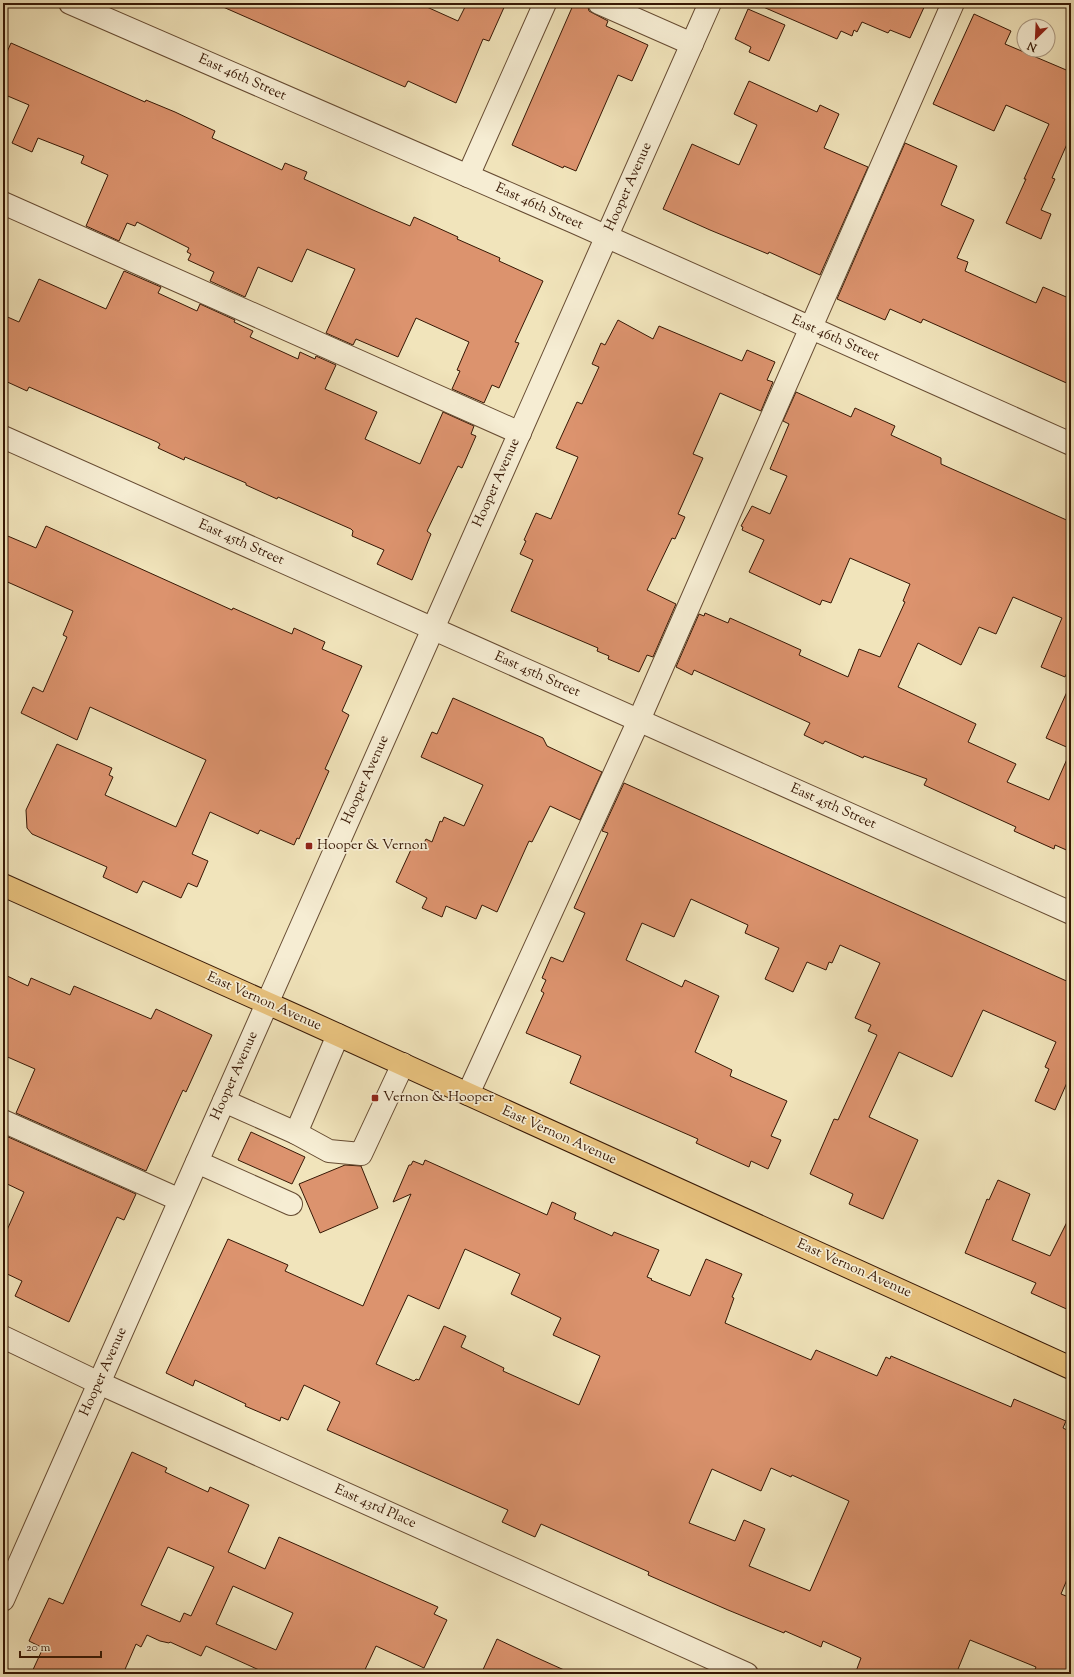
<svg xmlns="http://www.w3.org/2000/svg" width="1074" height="1677" font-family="'Sorts Mill Goudy',serif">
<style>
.building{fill:#dc936e;stroke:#371805;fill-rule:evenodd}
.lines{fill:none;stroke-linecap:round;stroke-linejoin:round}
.minor-casing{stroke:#664b32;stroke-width:24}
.major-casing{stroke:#371805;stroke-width:24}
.minor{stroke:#f6edd3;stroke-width:22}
.major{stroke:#e8c27e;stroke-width:22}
.poi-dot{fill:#8f2418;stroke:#f6edd3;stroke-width:1.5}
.labels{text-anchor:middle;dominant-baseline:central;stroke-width:3.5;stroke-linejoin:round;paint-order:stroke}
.street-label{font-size:14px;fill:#371805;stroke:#f6edd3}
.poi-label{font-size:14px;fill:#371805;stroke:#f6edd3;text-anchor:start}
</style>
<rect width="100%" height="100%" fill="#f1e4bb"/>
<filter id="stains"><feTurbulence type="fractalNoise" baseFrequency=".005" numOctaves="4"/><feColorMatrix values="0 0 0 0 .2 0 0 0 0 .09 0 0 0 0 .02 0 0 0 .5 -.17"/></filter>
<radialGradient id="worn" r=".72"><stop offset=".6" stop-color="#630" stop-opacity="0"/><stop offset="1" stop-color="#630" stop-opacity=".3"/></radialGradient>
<g class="building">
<polygon points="214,3 418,3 458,21 467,3 506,3 489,41 483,39 456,103 408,81 405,87"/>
<polygon points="574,3 587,3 589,11 608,21 606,26 648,45 632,81 618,75 576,171 564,166 563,168 512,145"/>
<polygon points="754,3 926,3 910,38 890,30 888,33 862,22 857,32 854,30 852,36 841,31 837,39"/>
<polygon points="748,9 785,25 769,61 749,52 751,47 735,39"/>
<polygon points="974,14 1011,31 1005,44 1071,72 1071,135 1052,178 1055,179 1041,210 1051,214 1041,239 1006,223 1026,179 1024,179 1049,124 1006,105 994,131 933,104"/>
<polygon points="11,43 145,102 146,100 175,112 215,131 212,138 282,170 285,163 307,172 304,179 373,210 410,226 414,217 458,237 457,239 500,258 499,261 543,281 515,342 519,343 499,388 492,385 484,403 452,389 460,371 457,370 469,342 416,318 398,357 356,339 353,345 326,333 355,269 307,249 292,282 258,267 245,297 210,281 214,272 188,260 191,254 187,252 189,248 137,222 135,226 127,223 119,241 86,226 108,175 81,163 84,156 38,138 32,152 12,143 29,105 3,94 3,61"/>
<polygon points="749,81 817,112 820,105 839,114 824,148 868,167 820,275 769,252 768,254 710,230 663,209 692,144 739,165 757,125 734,114"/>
<polygon points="905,143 957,166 941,205 974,220 957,258 968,262 965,271 1036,303 1043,287 1071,299 1071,385 923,319 921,323 890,309 885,320 837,299"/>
<polygon points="124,271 161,287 158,293 197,311 200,304 235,320 234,322 253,331 250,337 298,359 300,352 315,359 316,356 336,365 325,389 377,412 365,439 420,464 443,412 474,426 471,434 476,436 462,468 458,466 427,531 431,534 412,580 377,564 384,550 352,536 353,531 351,529 278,497 277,499 246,485 246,483 185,457 184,460 158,448 160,444 157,442 29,387 27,391 3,380 3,315 19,322 39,279 106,309"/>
<polygon points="618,320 653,339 659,326 742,361 747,350 775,362 767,380 773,382 761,411 720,393 693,454 703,458 678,514 685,517 675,539 672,538 647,590 676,604 653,657 647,655 639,672 608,659 609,656 597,651 598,648 511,611 533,560 520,554 526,541 524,540 536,513 551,519 578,457 556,448 577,402 582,404 599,367 592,364 601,343 605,345"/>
<polygon points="796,392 851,417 855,408 895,426 891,435 941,458 941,464 1071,522 1071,663 1065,677 1041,667 1062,618 1013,597 996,634 979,627 961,665 918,643 898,687 976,724 968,742 1016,764 1007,782 1049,800 1071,750 1071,852 1055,845 1054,849 1014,831 1016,827 924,785 927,779 864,756 863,758 825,741 823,744 804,735 810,723 694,670 692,675 676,667 699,614 704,616 705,613 728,623 730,618 801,650 799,655 848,677 859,649 880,657 905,602 903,601 910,584 850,558 831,603 822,600 820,605 749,572 764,540 742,530 743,527 741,526 752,506 770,514 787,476 770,469 789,424 783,421"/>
<polygon points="46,526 232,610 233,608 292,634 294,628 325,642 322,649 362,666 342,711 349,715 325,769 329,771 299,839 297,838 294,845 260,830 258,834 210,812 192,854 208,861 197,887 188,883 181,898 143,881 137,893 103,877 107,867 32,834 27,828 26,810 57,744 112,768 109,775 113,777 105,795 176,827 206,760 90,707 77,740 21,713 33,687 43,692 67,637 63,635 73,611 3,580 3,534 36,548"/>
<polygon points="1071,683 1071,749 1046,738"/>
<polygon points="453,698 543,738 547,746 602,772 580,820 550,806 532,842 529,841 497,912 482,905 476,919 446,906 442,917 422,908 427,898 396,882 414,843 422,847 426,839 432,842 440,821 442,822 444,817 464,826 483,785 421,757 432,732 437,734"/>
<polygon points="624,783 1071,983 1071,1078 1069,1078 1055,1110 1035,1101 1049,1069 1045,1067 1056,1042 983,1010 952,1077 899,1052 869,1117 918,1140 883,1219 849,1204 853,1194 810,1174 834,1119 838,1120 877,1035 868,1031 871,1025 855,1018 880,963 840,945 832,963 829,962 826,970 807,962 793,992 765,979 779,948 745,933 748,925 691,899 674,937 642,923 626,960 682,987 685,980 719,996 695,1052 732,1070 730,1076 787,1101 771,1136 781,1140 768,1169 751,1161 749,1167 696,1143 698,1139 570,1083 581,1056 526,1033 544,993 541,991 546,980 542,978 551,957 563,962 585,913 574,908 608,833 602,831"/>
<polygon points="3,974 28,986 31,978 70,995 74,986 151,1019 156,1009 212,1035 186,1092 183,1090 146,1171 16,1113 35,1069 3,1055"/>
<polygon points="251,1132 305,1157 292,1184 238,1160"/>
<polygon points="6,1136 136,1194 124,1220 117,1217 69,1322 15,1296 22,1281 3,1272 3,1239 24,1192 3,1182 3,1143"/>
<path d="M 425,1160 L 547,1215 L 552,1202 L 576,1213 L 574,1219 L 612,1236 L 614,1232 L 659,1250 L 647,1277 L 652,1279 L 651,1280 L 690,1296 L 706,1259 L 742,1274 L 732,1297 L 734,1298 L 725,1323 L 811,1360 L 816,1350 L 877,1376 L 886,1357 L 890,1359 L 891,1356 L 1011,1407 L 1014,1399 L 1066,1421 L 1063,1428 L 1071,1432 L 1071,1570 L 1061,1594 L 1071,1598 L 1071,1674 L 1033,1674 L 1036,1667 L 970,1640 L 956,1674 L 855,1674 L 861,1658 L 823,1641 L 821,1647 L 785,1631 L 784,1633 L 728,1610 L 648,1575 L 649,1572 L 541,1524 L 535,1537 L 502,1522 L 508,1510 L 327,1430 L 340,1402 L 304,1385 L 288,1420 L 281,1417 L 280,1421 L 245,1406 L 246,1404 L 195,1380 L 193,1386 L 166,1373 L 228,1239 L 288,1265 L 285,1271 L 363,1306 L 411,1194 L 393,1202 L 409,1165 L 411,1165 L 413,1161 L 423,1165 ZM 465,1249 L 520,1274 L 511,1294 L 561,1318 L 553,1335 L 600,1356 L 579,1405 L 503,1371 L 504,1368 L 461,1347 L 466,1336 L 444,1326 L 419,1380 L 416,1379 L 414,1381 L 376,1364 L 408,1295 L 439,1309 ZM 771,1468 L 791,1477 L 792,1475 L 849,1501 L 810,1591 L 749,1566 L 765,1529 L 744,1520 L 735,1541 L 689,1523 L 712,1469 L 761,1491 Z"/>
<polygon points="345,1165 361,1166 378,1208 320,1233 299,1184"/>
<polygon points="998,1180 1030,1194 1012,1240 1050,1256 1071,1214 1071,1311 1031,1293 1036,1283 965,1253 987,1199 989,1200"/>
<path d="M 132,1452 L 167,1468 L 165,1472 L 208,1492 L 210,1487 L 249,1505 L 228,1552 L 265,1569 L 279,1537 L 438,1607 L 434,1614 L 447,1620 L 424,1668 L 376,1646 L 363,1674 L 268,1674 L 206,1646 L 201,1656 L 170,1642 L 169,1643 L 160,1641 L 147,1635 L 141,1647 L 136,1644 L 123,1674 L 31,1674 L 43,1648 L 29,1641 L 49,1598 L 63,1604 ZM 168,1547 L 214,1567 L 191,1616 L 184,1613 L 180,1622 L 141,1605 ZM 233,1586 L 293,1613 L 276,1650 L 216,1624 Z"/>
<polygon points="497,1639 533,1656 573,1674 481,1674"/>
</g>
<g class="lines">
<defs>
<g id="minor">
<polyline points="70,3 574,222 1071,444"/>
<polyline points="599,3 692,44"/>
<polyline points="468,176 545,3"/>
<polyline points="3,203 520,433"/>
<polyline points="3,437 1071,913"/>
<polyline points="468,1094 639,720 953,3"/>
<polyline points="224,1101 296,1133 338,1035"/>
<polyline points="3,1121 180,1200"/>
<polyline points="296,1133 329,1151 361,1154 403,1064"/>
<polyline points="197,1162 291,1204"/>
<polyline points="3,1337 99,1383 747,1674"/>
<polyline points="3,1600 710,3"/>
</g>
<polyline id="major" points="3,885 305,1020 1071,1368"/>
</defs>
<use href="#minor" class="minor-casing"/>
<use href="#major" class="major-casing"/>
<use href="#minor" class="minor"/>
<use href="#major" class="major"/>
</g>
<g class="poi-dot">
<rect x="305" y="842" width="8" height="8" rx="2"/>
<rect x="371" y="1094" width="8" height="8" rx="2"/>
</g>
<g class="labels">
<g class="street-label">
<text transform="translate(242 78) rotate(24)">East 46th Street</text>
<text transform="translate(629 187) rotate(-66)">Hooper Avenue</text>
<text transform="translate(539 207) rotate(24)">East 46th Street</text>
<text transform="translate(835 339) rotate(24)">East 46th Street</text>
<text transform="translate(497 483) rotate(-66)">Hooper Avenue</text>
<text transform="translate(241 543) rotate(24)">East 45th Street</text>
<text transform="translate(537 675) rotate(24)">East 45th Street</text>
<text transform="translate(366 780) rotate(-66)">Hooper Avenue</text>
<text transform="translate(833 807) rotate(24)">East 45th Street</text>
<text transform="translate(264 1002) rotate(24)">East Vernon Avenue</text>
<text transform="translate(235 1076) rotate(-66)">Hooper Avenue</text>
<text transform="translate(559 1136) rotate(24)">East Vernon Avenue</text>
<text transform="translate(854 1269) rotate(24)">East Vernon Avenue</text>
<text transform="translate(104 1372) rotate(-66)">Hooper Avenue</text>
<text transform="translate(375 1507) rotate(24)">East 43rd Place</text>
</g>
<g class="poi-label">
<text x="317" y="846">Hooper &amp; Vernon</text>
<text x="383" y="1098">Vernon &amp; Hooper</text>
</g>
</g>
<rect width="1074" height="1677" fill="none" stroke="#f1e4bb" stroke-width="16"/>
<rect x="4" y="4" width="1066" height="1669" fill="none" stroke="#371805" stroke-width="2"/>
<rect x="8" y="8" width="1058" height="1661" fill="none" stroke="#371805"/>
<g transform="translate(1036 38) rotate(204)"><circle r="19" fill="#f6edd3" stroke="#aa9881"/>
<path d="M0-3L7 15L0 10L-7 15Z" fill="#8f2418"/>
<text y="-6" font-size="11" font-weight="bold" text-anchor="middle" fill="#371805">N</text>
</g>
<path d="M20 1651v6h81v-6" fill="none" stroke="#371805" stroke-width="2"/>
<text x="26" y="1651" font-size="12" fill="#371805" stroke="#f6edd3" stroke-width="3" paint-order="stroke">20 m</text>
<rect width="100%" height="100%" filter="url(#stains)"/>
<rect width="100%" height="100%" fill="url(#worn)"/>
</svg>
